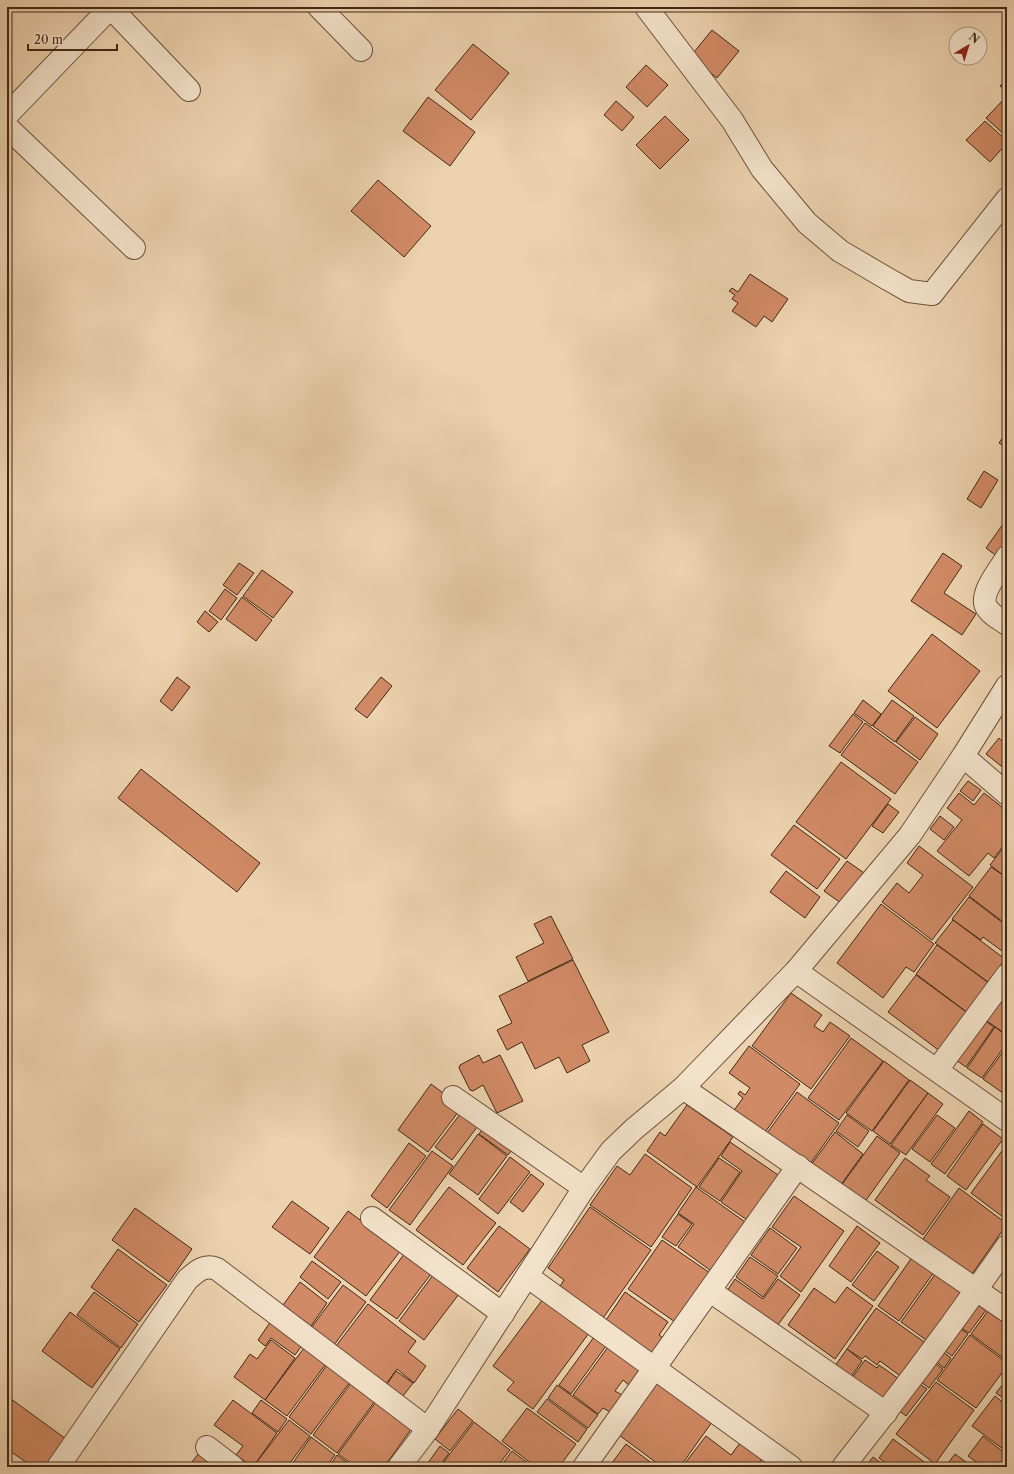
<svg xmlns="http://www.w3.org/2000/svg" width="1014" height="1474" font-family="'Libre Caslon Text',serif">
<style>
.building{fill:#d08a65;stroke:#432817}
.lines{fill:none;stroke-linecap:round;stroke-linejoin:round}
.minor-casing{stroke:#6d523d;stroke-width:24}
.minor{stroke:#f3e2ca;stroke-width:22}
</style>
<rect width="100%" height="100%" fill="#ecd2ae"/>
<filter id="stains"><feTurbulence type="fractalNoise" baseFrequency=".005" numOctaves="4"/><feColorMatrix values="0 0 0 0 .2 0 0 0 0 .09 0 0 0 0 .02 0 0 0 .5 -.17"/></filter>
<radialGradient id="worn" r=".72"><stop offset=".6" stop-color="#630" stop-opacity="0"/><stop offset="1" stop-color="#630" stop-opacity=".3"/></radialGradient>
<g class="building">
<polygon points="712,30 739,51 717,78 690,57"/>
<polygon points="473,44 509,73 471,120 435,90"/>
<polygon points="646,65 668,85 647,107 626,87"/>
<polygon points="1007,78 1007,92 1000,86"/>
<polygon points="428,97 475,132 450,166 403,131"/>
<polygon points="1006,97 1007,98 1007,137 986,118"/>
<polygon points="616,101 634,117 622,131 604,115"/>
<polygon points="665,116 689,140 660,169 636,145"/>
<polygon points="985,121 1007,141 1007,143 990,162 966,140"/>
<polygon points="378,180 431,226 404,257 351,211"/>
<polygon points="750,274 788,299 772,322 764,316 756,327 732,311 738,303 732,299 735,295 729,291 732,288 738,292"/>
<polygon points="1007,431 1007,448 999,443"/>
<polygon points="984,471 998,480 981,508 967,499"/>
<polygon points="1006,520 1007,521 1007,553 1002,560 986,548"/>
<polygon points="943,553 962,566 944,593 976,614 962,635 911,601"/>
<polygon points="239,563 254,573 237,595 223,585"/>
<polygon points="262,570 293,592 273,618 243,596"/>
<polygon points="225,589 237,598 221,620 209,611"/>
<polygon points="242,597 272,620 256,641 226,619"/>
<polygon points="205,611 218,622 209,632 197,622"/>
<polygon points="932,634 980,671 937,728 888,691"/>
<polygon points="177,677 190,687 172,711 160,701"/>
<polygon points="381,677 392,686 367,718 355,709"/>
<polygon points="863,700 881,714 872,726 854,713"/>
<polygon points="892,700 914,716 895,742 873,726"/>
<polygon points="853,714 863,722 840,753 829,746"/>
<polygon points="915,717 938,734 920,760 896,742"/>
<polygon points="865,723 918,762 895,794 841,755"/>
<polygon points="999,738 1007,745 1007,785 998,778 1005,769 986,754"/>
<polygon points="841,762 891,799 846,859 796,822"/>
<polygon points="141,769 260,863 237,892 118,798"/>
<polygon points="968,781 981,790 973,801 960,791"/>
<polygon points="959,793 974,805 984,793 1007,811 1007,841 994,858 988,853 969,876 937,851 962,820 947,808"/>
<polygon points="888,804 899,812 883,833 872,826"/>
<polygon points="940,816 954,827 944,840 930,829"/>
<polygon points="794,825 840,859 817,889 771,855"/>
<polygon points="1007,843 1007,878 990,865"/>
<polygon points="919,846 973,887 932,940 882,902 897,883 909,893 923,875 907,863"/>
<polygon points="847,861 867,875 845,906 824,891"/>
<polygon points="991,867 1007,878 1007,925 969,896"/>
<polygon points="786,871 820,897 805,918 770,892"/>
<polygon points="969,897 1007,926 1006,954 983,937 981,940 952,919"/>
<polygon points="881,904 934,944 914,972 906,967 883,998 837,963"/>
<polygon points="551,916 573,959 528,981 516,957 544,943 534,924"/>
<polygon points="953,920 1005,959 988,982 935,943"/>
<polygon points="937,945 990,984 968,1013 916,974"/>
<polygon points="573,960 609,1032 582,1045 590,1061 567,1073 559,1057 535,1069 522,1042 507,1050 497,1030 512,1023 499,996"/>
<polygon points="916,975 969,1014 941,1052 888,1012"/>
<polygon points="791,993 822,1015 814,1026 823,1032 830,1022 850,1036 811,1089 752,1046"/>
<polygon points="1002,993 1007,997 1007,1035 984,1019"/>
<polygon points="984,1020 994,1027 966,1067 956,1060"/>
<polygon points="995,1027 1007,1036 1007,1043 982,1078 967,1068"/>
<polygon points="851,1038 883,1061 839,1120 808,1098"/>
<polygon points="749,1046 800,1084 763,1135 732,1113 743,1098 738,1094 740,1091 745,1095 750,1088 729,1073"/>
<polygon points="1007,1046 1007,1096 983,1079"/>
<polygon points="479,1055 483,1063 500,1055 523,1101 497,1113 483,1085 473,1091 470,1090 459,1068 460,1065"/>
<polygon points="884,1061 909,1080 872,1131 846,1113"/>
<polygon points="910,1080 928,1093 890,1144 873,1131"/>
<polygon points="431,1084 462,1107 428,1152 398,1130"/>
<polygon points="797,1092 839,1123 810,1164 767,1133"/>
<polygon points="928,1093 943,1104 906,1155 891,1145"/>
<polygon points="687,1105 733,1137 697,1187 647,1151 660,1132 665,1136"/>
<polygon points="464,1109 481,1122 452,1160 435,1147"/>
<polygon points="969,1111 983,1122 945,1174 931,1164"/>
<polygon points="847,1115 869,1131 858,1147 836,1131"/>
<polygon points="937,1115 955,1128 930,1162 912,1149"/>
<polygon points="486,1124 515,1146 508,1155 479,1134"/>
<polygon points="983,1124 1003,1139 966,1190 947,1176"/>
<polygon points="835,1132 863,1154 840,1186 811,1165"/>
<polygon points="478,1134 507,1156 478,1195 449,1174"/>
<polygon points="877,1136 900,1153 864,1203 841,1186"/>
<polygon points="730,1142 781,1177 750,1222 721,1202 742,1171 721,1156"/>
<polygon points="409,1143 426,1156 387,1208 371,1196"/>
<polygon points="1007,1144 1007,1220 971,1193"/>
<polygon points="432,1151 453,1166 410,1225 389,1210"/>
<polygon points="645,1154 692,1188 651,1247 590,1205 617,1166 630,1175"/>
<polygon points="510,1157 530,1172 498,1214 479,1199"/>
<polygon points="719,1158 740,1172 720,1201 699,1187"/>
<polygon points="905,1158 930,1176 926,1180 950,1197 923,1235 875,1200"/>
<polygon points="531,1174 544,1184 523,1212 510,1202"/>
<polygon points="449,1187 496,1223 463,1265 416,1230"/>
<polygon points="696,1187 748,1224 714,1273 678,1247 694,1224 678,1213"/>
<polygon points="959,1188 1007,1224 972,1274 923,1239"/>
<polygon points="794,1196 844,1231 801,1292 780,1276 801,1247 772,1227"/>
<polygon points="292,1201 329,1228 310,1254 272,1227"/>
<polygon points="590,1207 651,1250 601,1321 557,1291 564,1280 548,1268"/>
<polygon points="135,1208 192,1249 169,1282 112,1240"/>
<polygon points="348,1211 401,1250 366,1296 314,1257"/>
<polygon points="678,1214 692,1224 676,1246 662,1237"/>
<polygon points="499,1226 530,1249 498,1292 467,1268"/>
<polygon points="857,1226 880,1243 851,1282 829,1266"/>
<polygon points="770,1228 797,1248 778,1274 751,1255"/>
<polygon points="662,1240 713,1275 678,1324 628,1289"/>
<polygon points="118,1249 167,1285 139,1322 91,1287"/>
<polygon points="877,1251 899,1267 874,1301 852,1285"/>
<polygon points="405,1253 431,1274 397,1319 370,1300"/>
<polygon points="913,1256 934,1272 899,1321 878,1306"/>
<polygon points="750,1257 778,1276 763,1297 736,1277"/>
<polygon points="312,1261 341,1282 328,1299 300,1277"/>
<polygon points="936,1273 964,1293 929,1342 901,1322"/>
<polygon points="433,1275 459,1294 424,1340 399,1321"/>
<polygon points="735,1279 763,1299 778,1279 800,1295 777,1326 727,1291"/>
<polygon points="300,1282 327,1303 311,1326 283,1305"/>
<polygon points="343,1285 366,1302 334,1345 311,1328"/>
<polygon points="847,1287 873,1306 835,1359 788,1325 814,1288 835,1303"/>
<polygon points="94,1292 138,1324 121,1348 77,1315"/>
<polygon points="625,1292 668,1322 659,1335 667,1341 654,1359 604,1323"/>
<polygon points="977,1298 989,1306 969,1333 957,1325"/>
<polygon points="543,1299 589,1333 533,1409 507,1390 514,1382 493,1366"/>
<polygon points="368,1304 416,1341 408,1352 426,1366 414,1383 397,1369 386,1384 336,1346"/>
<polygon points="876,1308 927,1344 903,1378 880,1361 877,1365 865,1356 862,1359 847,1349"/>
<polygon points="990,1308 1007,1320 1007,1361 971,1334"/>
<polygon points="70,1312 120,1349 92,1388 42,1351"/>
<polygon points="271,1321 303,1344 295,1355 271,1338 265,1346 258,1340"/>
<polygon points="957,1326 968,1334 952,1356 941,1348"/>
<polygon points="970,1335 1007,1363 1007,1366 976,1408 937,1380"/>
<polygon points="594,1337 606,1346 571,1394 559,1385"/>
<polygon points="271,1340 295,1358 265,1400 234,1377 250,1354 257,1359"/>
<polygon points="608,1347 640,1371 630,1386 623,1380 615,1391 622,1395 610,1412 603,1408 598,1414 573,1395"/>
<polygon points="304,1348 325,1365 287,1416 265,1400"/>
<polygon points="847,1349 862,1361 851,1377 835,1366"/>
<polygon points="940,1350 951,1358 944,1368 933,1359"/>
<polygon points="865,1360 877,1368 879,1365 902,1381 886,1402 852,1378"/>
<polygon points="935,1363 943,1369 929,1388 921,1382"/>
<polygon points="327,1365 350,1382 311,1434 289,1417"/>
<polygon points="396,1371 413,1383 403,1396 387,1384"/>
<polygon points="1007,1379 1007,1401 996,1393"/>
<polygon points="658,1382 712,1422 680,1467 662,1467 619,1435"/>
<polygon points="917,1382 927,1389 906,1416 897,1409"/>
<polygon points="936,1382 974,1410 935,1464 896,1434"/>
<polygon points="351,1383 375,1401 337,1453 313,1435"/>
<polygon points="557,1385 598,1415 588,1428 548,1398"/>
<polygon points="7,1396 66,1439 46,1467 33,1467 7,1449"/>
<polygon points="995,1396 1007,1406 1007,1452 972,1426"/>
<polygon points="547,1399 587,1429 578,1442 537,1412"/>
<polygon points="233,1400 277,1433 253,1467 236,1455 243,1446 214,1425"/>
<polygon points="261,1400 287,1419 278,1432 252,1413"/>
<polygon points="376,1402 412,1428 384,1467 356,1467 338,1454"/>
<polygon points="527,1408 576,1444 559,1467 536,1467 502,1441"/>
<polygon points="458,1409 473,1421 450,1451 435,1439"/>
<polygon points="289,1420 310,1436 287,1467 253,1467"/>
<polygon points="474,1422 510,1450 497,1467 440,1467"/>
<polygon points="706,1436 731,1455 740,1443 762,1459 756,1467 682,1467"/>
<polygon points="983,1436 1007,1455 1007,1467 983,1467 968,1456"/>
<polygon points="311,1437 335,1455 326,1467 290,1467"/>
<polygon points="893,1439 931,1467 891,1467 879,1458"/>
<polygon points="626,1444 657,1467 609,1467"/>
<polygon points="440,1446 449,1453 439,1467 425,1467"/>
<polygon points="512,1451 529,1464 527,1467 500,1467"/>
<polygon points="199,1453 218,1467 188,1467"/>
<polygon points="955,1454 973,1467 945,1467"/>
<polygon points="337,1455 353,1467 329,1467"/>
<polygon points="873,1457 886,1467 865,1467"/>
</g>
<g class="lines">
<defs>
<g id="minor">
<polyline points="319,7 361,50"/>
<polyline points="646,7 732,120 762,169 807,223 840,251 886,278 909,291 932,294 1007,199"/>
<polyline points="111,8 189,90"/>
<polyline points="7,115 111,7"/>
<polyline points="7,127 134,248"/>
<path d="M 1007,557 C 1000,569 978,595 987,608 C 991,615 1000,619 1007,624"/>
<polyline points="963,756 1007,794"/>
<polyline points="796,971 1007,1120"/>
<polyline points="937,1070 1007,975"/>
<polyline points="683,1088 1007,1311"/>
<polyline points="453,1097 584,1188"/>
<polyline points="372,1218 503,1314"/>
<polyline points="527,1276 791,1467"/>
<polyline points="710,1291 886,1413"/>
<polyline points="207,1447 233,1467"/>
<path d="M 58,1467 L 187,1280 C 197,1271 204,1264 217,1269 L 428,1429"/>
<polyline points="399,1467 428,1429 584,1188 611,1151 634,1129 683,1088 796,971 910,835 963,756 1007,686"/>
<polyline points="584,1467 798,1166"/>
<path d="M 843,1467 C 900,1395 955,1321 1007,1246"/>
</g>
</defs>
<use href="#minor" class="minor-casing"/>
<use href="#minor" class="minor"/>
</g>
<rect width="1014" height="1474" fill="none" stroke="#ecd2ae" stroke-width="24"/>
<rect x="8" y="8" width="998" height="1458" fill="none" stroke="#432817" stroke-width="2"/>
<rect x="12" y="12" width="990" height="1450" fill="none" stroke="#432817"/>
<g transform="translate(968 46) rotate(38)"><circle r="19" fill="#f3e2ca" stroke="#ad9882"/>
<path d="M0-3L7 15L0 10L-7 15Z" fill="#8f2418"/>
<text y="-6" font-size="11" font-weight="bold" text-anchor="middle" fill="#432817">N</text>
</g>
<path d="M28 44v6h89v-6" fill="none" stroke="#432817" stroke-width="2"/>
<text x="34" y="44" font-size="12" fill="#432817" stroke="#f3e2ca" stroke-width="3" paint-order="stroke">20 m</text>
<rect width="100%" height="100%" filter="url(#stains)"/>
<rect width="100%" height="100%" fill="url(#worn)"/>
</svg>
